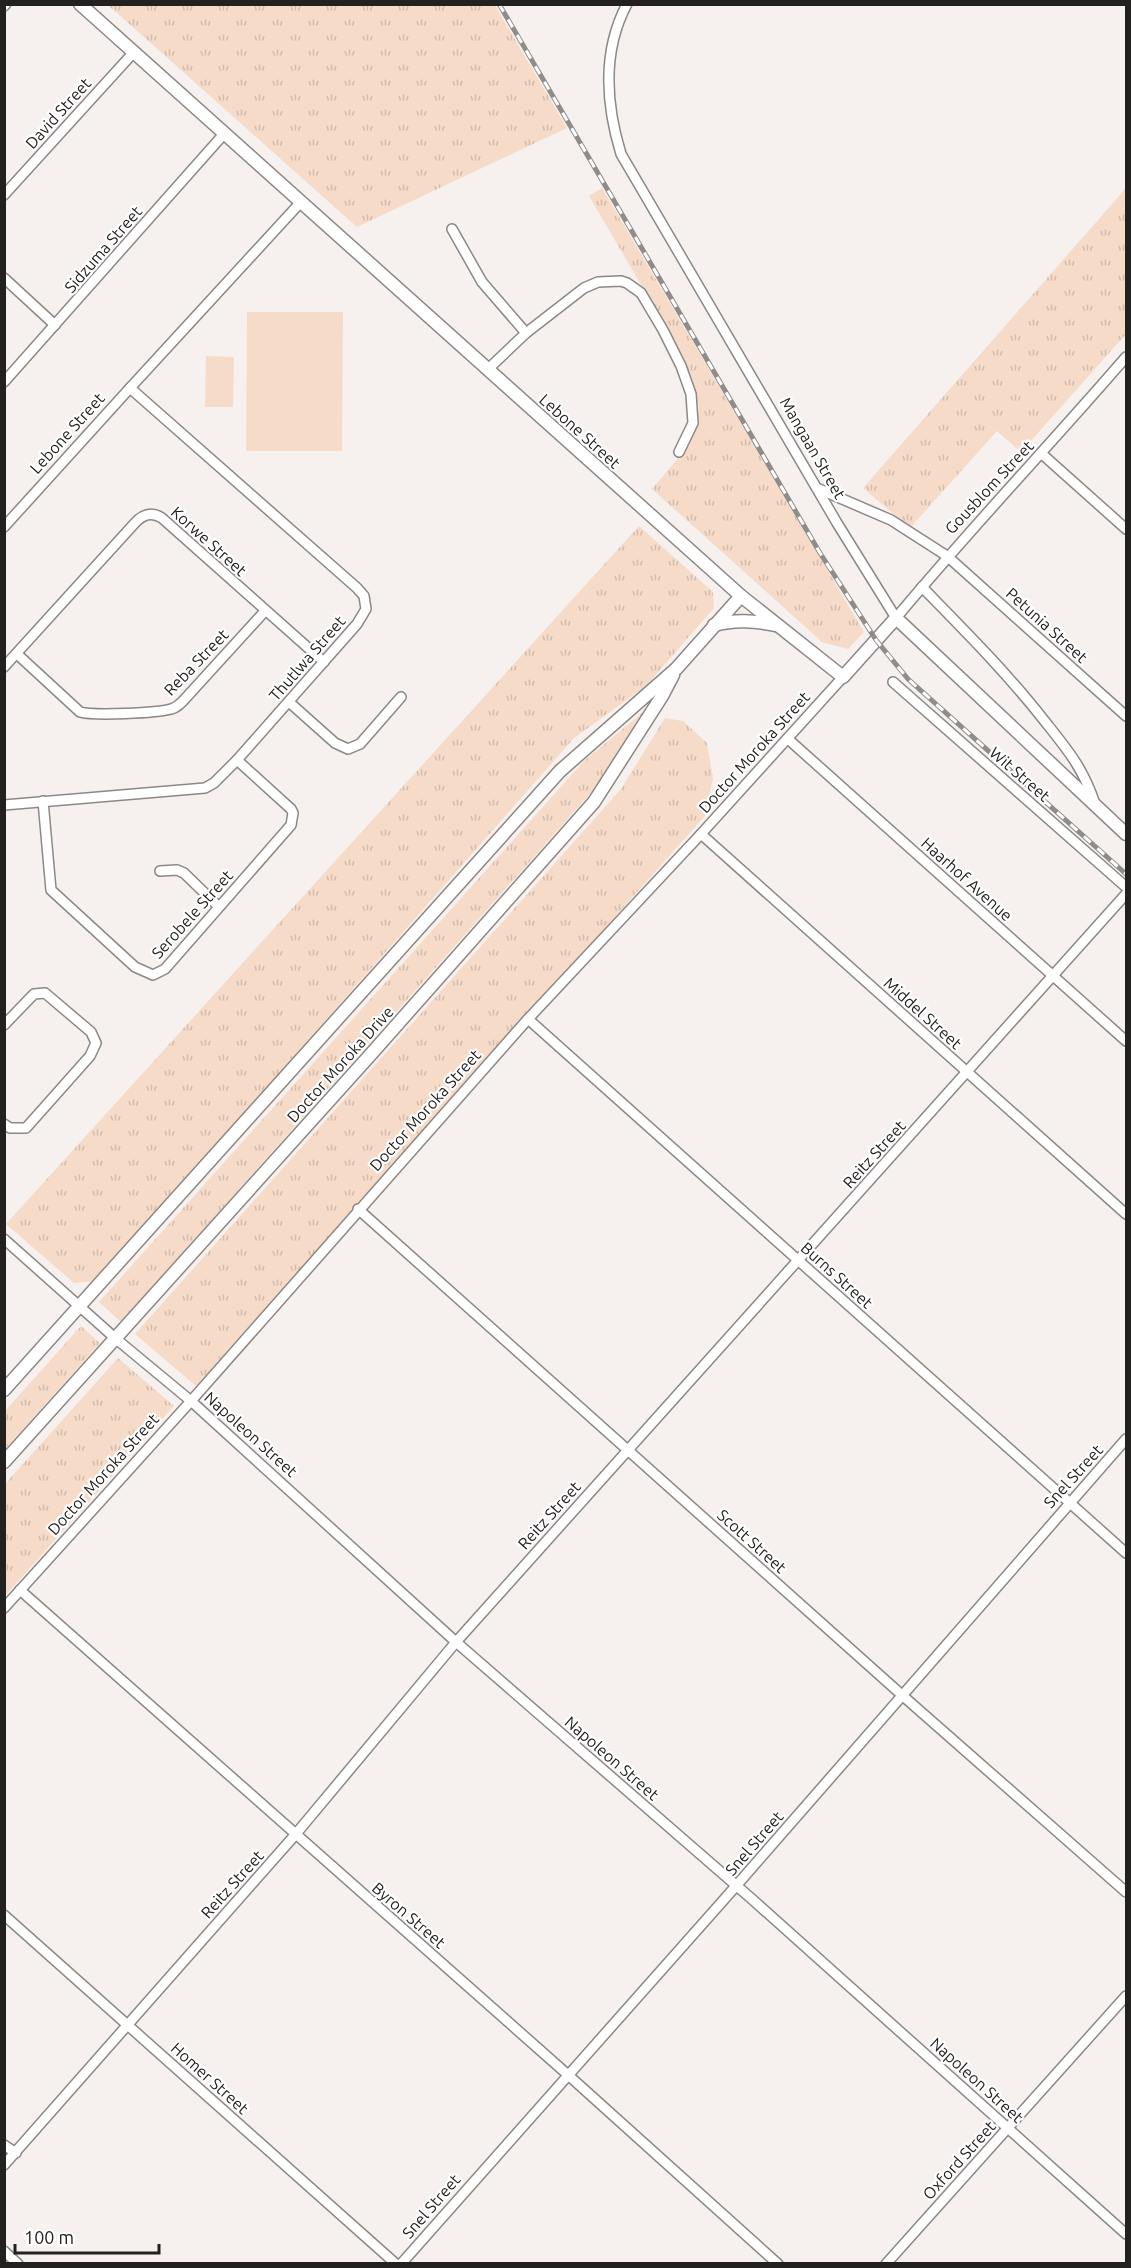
<svg xmlns="http://www.w3.org/2000/svg" width="1131" height="2268" font-family="Ubuntu,sans-serif">
<style>
.grass{fill:url(#grass-tufts)}
.garden{fill:#f6dbc9}
.lines{fill:none;stroke-linecap:round;stroke-linejoin:round}
.minor-casing{stroke:#8c8886;stroke-width:12}
.tertiary-casing{stroke:#8c8886;stroke-width:15}
.minor{stroke:#fff;stroke-width:9}
.tertiary{stroke:#fff;stroke-width:12}
.rail-casing{stroke:#8f8c8a;stroke-width:5}
.rail{stroke:#fff;stroke-width:3;stroke-dasharray:9;stroke-linecap:butt}
.labels{text-anchor:middle;dominant-baseline:central;stroke-width:4.5;stroke-linejoin:round;paint-order:stroke}
.street-label{font-size:16px;fill:#232120;stroke:#fff}
</style>
<defs>
<pattern id="grass-tufts" width="24" height="20" patternUnits="userSpaceOnUse" patternTransform="scale(1.5)"><rect width="24" height="20" fill="#f6dbc9"/><path d="M3 7l-1-3M5 7V3M7 7l1-3M15 17l-1-3M17 17v-4M19 17l1-3" fill="none" stroke="#d3bcac"/></pattern>
</defs>
<rect width="100%" height="100%" fill="#f6f1ee"/>
<g class="grass">
<polygon points="108,5 495,5 567,128 357,227"/>
<polygon points="602,188 864,632 848,649 822,642 652,489 686,449 696,429 699,407 684,358 589,196"/>
<polygon points="1126,188 1126,334 1021,452 997,431 910,528 863,488"/>
<polygon points="639,526 713,592 714,608 646,686 574,738 96,1281 74,1283 6,1224"/>
<polygon points="647,709 604,778 121,1322 99,1302 584,761"/>
<polygon points="665,718 683,721 707,743 713,779 705,816 196,1386 135,1334 621,789"/>
<polygon points="81,1326 100,1343 5,1449 5,1411"/>
<polygon points="118,1358 174,1406 5,1596 5,1484"/>
</g>
<g class="garden">
<polygon points="247,312 343,312 342,451 246,451"/>
<polygon points="206,356 234,357 233,407 205,407"/>
</g>
<g class="lines">
<defs>
<g id="minor">
<path d="M 627,4 C 602,51 606,105 621,154 L 837,523 L 896,618 C 970,529 1050,445 1126,357"/>
<polyline points="4,6 6,4"/>
<polyline points="4,195 134,52"/>
<polyline points="452,229 482,282 526,333"/>
<polyline points="4,278 55,325"/>
<polyline points="487,370 526,333 584,288 598,282 621,281 627,283 641,293 663,330 681,366 691,394 693,423 679,452"/>
<polyline points="4,382 223,135"/>
<polyline points="1042,454 1126,529"/>
<polyline points="819,489 891,520 947,556 1126,716"/>
<polyline points="4,527 130,388 300,203"/>
<path d="M 922,587 C 964,630 1006,672 1043,719 C 1066,748 1083,767 1095,804"/>
<path d="M 17,654 L 80,712 C 94,716 157,713 171,709 C 176,708 179,705 183,701 L 265,611"/>
<path d="M 4,667 L 134,524 C 142,515 151,511 162,518 L 324,662"/>
<polyline points="893,682 1126,887"/>
<polyline points="289,702 335,743 348,749 360,744 401,697"/>
<polyline points="788,739 1126,1041"/>
<polyline points="43,801 51,890 135,967 153,975 165,969 291,825 293,813 291,809 237,760"/>
<polyline points="4,805 205,788 214,783 237,760 357,624 366,609 364,596 357,588 130,388"/>
<polyline points="701,834 1126,1214"/>
<polyline points="160,871 177,870 184,873 218,906"/>
<polyline points="528,1019 1126,1553"/>
<polyline points="4,1025 34,994 45,993 91,1032 96,1043 90,1056 26,1128 10,1128 4,1124"/>
<polyline points="358,1209 903,1696 1126,1892"/>
<polyline points="4,1239 115,1338 191,1401 456,1642 753,1900 1126,2234"/>
<polyline points="20,1590 567,2074 778,2264"/>
<polyline points="4,1608 191,1401 528,1019 701,834 843,677"/>
<polyline points="4,1915 396,2264"/>
<polyline points="4,2145 16,2153"/>
<polyline points="4,2165 295,1835 456,1642 1126,894"/>
<polyline points="4,2251 18,2264"/>
<polyline points="401,2264 736,1886 1126,1439"/>
<polyline points="886,2264 1126,1996"/>
</g>
<g id="tertiary">
<polyline points="80,4 741,596 843,677 896,618 1126,834"/>
<path d="M 714,625 C 736,619 754,621 776,625"/>
<polyline points="4,1390 560,771 676,669 741,596"/>
<polyline points="4,1462 372,1053 594,802 662,696 673,675"/>
</g>
</defs>
<use href="#minor" class="minor-casing"/>
<use href="#tertiary" class="tertiary-casing"/>
<use href="#minor" class="minor"/>
<use href="#tertiary" class="tertiary"/>
<defs>
<polyline id="rail" points="499,4 820,553 876,640 908,679 1126,874"/>
</defs>
<use href="#rail" class="rail-casing"/>
<use href="#rail" class="rail"/>
</g>
<g class="labels">
<g class="street-label">
<text transform="translate(58 113) rotate(-48)">David Street</text>
<text transform="translate(103 249) rotate(-49)">Sidzuma Street</text>
<text transform="translate(580 431) rotate(42)">Lebone Street</text>
<text transform="translate(67 433) rotate(-48)">Lebone Street</text>
<text transform="translate(813 448) rotate(60)">Mangaan Street</text>
<text transform="translate(989 487) rotate(-47)">Gousblom Street</text>
<text transform="translate(209 541) rotate(42)">Korwe Street</text>
<text transform="translate(1047 625) rotate(42)">Petunia Street</text>
<text transform="translate(307 658) rotate(-49)">Thutlwa Street</text>
<text transform="translate(196 662) rotate(-46)">Reba Street</text>
<text transform="translate(754 752) rotate(-48)">Doctor Moroka Street</text>
<text transform="translate(1020 774) rotate(41)">Wit Street</text>
<text transform="translate(967 879) rotate(42)">Haarhof Avenue</text>
<text transform="translate(192 914) rotate(-48)">Serobele Street</text>
<text transform="translate(923 1013) rotate(42)">Middel Street</text>
<text transform="translate(340 1064) rotate(-48)">Doctor Moroka Drive</text>
<text transform="translate(425 1110) rotate(-48)">Doctor Moroka Street</text>
<text transform="translate(874 1154) rotate(-48)">Reitz Street</text>
<text transform="translate(837 1275) rotate(42)">Burns Street</text>
<text transform="translate(251 1434) rotate(42)">Napoleon Street</text>
<text transform="translate(103 1474) rotate(-48)">Doctor Moroka Street</text>
<text transform="translate(1073 1476) rotate(-48)">Snel Street</text>
<text transform="translate(549 1515) rotate(-48)">Reitz Street</text>
<text transform="translate(752 1541) rotate(42)">Scott Street</text>
<text transform="translate(612 1758) rotate(41)">Napoleon Street</text>
<text transform="translate(754 1843) rotate(-49)">Snel Street</text>
<text transform="translate(232 1884) rotate(-48)">Reitz Street</text>
<text transform="translate(409 1915) rotate(41)">Byron Street</text>
<text transform="translate(210 2078) rotate(42)">Homer Street</text>
<text transform="translate(977 2080) rotate(42)">Napoleon Street</text>
<text transform="translate(959 2160) rotate(-48)">Oxford Street</text>
<text transform="translate(431 2206) rotate(-49)">Snel Street</text>
</g>
</g>
<rect width="1131" height="2268" fill="none" stroke="#232120" stroke-width="12"/>
<path d="M15 2244v9h144v-9" fill="none" stroke="#232120" stroke-width="3"/>
<text x="24" y="2244" font-size="18" fill="#232120" stroke="#ffffff" stroke-width="4.5" paint-order="stroke">100 m</text>
</svg>
